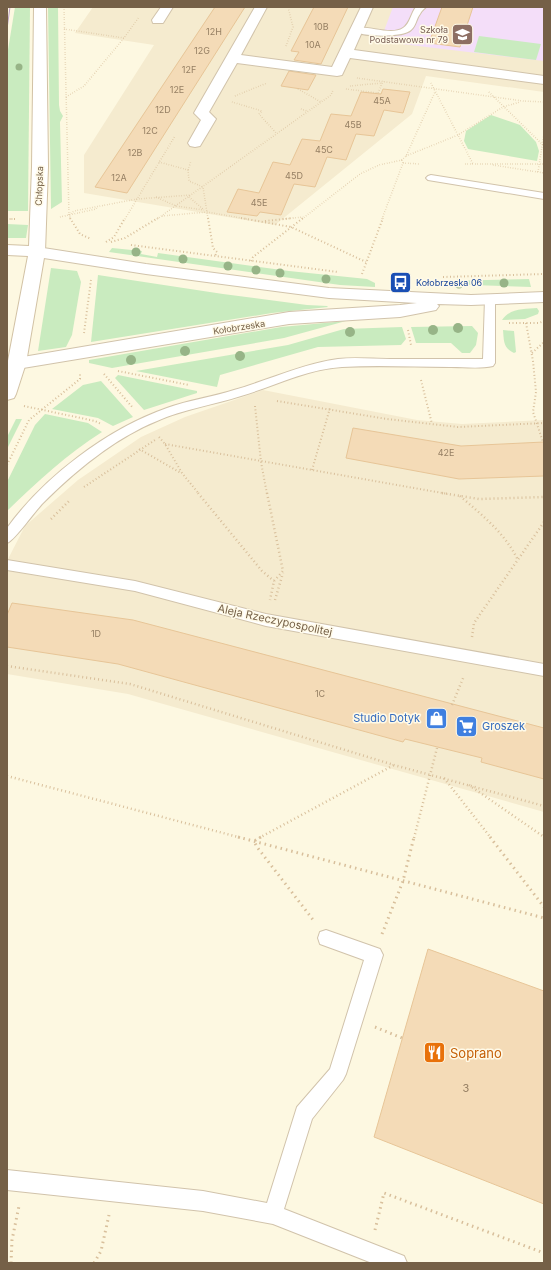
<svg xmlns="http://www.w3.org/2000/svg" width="551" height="1270" font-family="Inter,sans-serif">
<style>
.residential{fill:#f5ebcf}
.education{fill:#f4def9}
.green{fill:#c9ebbf}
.building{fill:#f4dbb7;stroke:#e7c597}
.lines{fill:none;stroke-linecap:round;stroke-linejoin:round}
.service-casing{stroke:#d1c3ab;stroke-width:2}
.minor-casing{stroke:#d1c3ab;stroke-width:2}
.tertiary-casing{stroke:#d1c3ab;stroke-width:2}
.secondary-casing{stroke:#d2c2a5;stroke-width:2}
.path-far3{stroke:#d8bf9b;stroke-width:1.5;stroke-dasharray:0.5 2;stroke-linecap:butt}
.path-far2{stroke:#d8bf9b;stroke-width:2;stroke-dasharray:1 2.5;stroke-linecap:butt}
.path-far1{stroke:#d8bf9b;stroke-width:2.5;stroke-dasharray:1 3;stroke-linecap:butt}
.path{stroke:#d8bf9b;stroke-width:3;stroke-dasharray:1.5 4;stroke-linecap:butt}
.service{fill:#fff;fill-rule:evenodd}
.minor{fill:#fff;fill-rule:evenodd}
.tertiary{fill:#fff;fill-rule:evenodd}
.secondary{fill:#fff;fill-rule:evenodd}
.tram{stroke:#bca0c7;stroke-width:1}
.tree{fill:#97b487}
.labels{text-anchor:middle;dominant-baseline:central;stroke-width:3;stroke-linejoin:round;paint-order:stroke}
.number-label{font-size:9px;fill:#957f63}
.far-education-label{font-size:9px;fill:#785e54;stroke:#fffae8;text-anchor:end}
.far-street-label{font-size:9px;fill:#756047;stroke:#fffae8}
.far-transit-label{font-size:9px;fill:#164399;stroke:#fffae8;text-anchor:start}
.street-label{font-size:11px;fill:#756047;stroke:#fffae8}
.shop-label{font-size:11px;fill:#366cbe;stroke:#fffae8;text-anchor:end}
.near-number-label{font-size:11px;fill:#957f63}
.near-food-label{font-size:13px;fill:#c56008;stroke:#fffae8;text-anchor:start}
</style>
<rect width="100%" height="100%" fill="#fdf8e1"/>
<g class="residential">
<polygon points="93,7 544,7 544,92 426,76 412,114 275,225 84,193 84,155 154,45 75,33"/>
<polygon points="263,390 417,420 462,424 544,420 544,812 128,694 7,674 7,561 25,526 78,480 141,437 185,417"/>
</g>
<polygon class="education" points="393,7 544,7 544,61 393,43 382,36"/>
<g class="green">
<polygon points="15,7 30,7 28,211 7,211 7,56"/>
<polygon points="48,7 58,7 59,105 60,111 63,116 60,122 62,202 51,209"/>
<polygon points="479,36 541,44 536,60 474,52"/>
<polygon points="491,115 520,125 536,142 539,151 537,161 468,149 464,141 466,131"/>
<polygon points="7,224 28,225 26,238 7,238"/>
<polygon points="112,248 142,251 141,254 157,257 158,253 289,271 367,279 375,283 375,287 340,285 109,252"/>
<polygon points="51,268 77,271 81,282 72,335 66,347 38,351"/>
<polygon points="98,275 223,294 307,305 327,306 328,307 272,313 91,342"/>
<polygon points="529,279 531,287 442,284 441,281"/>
<path d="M 537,308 L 539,311 L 538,314 L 525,319 L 502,320 C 510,308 525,309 537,308 Z"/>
<polygon points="346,321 284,338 112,368 89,363 89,360 281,327"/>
<polygon points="472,326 478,333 476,345 470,353 462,353 451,343 416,343 411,327"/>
<polygon points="402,327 406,339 401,345 318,347 220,375 217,387 136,371 288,345 344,329"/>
<path d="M 503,330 L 514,331 L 516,352 L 514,353 C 503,348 504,341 503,330 Z"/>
<polygon points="118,375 197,391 197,393 144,410 115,378"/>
<polygon points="101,381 133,417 113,426 98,418 52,409 83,385"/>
<path d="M 45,414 L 88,423 L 102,432 C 67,454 38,481 8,510 L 7,482 L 35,425 Z"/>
<polygon points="16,419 22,419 7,449 7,437"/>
</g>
<g class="building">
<polygon points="215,7 245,7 127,193 95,187"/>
<polygon points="314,7 348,7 321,64 294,60 299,52 291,51"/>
<polygon points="442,7 473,7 460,47 429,43"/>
<polygon points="289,71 316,75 308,90 281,86"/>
<polygon points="383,89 410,92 403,113 384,110 374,136 356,134 346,160 327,157 315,187 294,184 281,215 260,212 257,216 227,212 238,189 259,193 273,162 290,165 302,139 320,141 331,114 351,116 361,92 381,94"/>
<polygon points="353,428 461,446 544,442 544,476 459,479 346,458"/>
<polygon points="12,603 133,620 544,728 544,779 481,762 482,758 405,739 403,742 118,664 7,647 7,615"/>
<polygon points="428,949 544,991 544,1204 374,1137"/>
</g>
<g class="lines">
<defs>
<g id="service">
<path d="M 416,7 L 426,7 C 424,9 421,11 420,14 C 416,19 416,26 411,30 C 403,38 359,37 352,30 C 361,22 390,37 403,28 C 410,24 411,13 416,7 Z"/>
<polygon points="431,175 544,193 544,199 428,180 426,178 428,176"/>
<path d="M 490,296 L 494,297 L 495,299 L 495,363 L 493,366 C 480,369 464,367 451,367 C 415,367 378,365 342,367 C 307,369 275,386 241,396 C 213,405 184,409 157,421 C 115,438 75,471 43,503 C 35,511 14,541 7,543 L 7,528 C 44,477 107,429 167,408 C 189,400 212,397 234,390 C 269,380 302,364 338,359 C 355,357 373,359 390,359 C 421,359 452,359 483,359 L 485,299 L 486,297 Z"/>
<polygon points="7,560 135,581 266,614 544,664 544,676 266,626 135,591 7,570"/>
<polygon points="326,930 380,949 383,955 346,1074 343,1080 312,1119 284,1209 404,1256 407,1263 372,1263 273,1224 203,1211 7,1190 7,1170 203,1191 267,1203 297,1107 330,1069 364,960 320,944 318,938 320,932"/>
</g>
<g id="minor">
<polygon points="161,7 173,7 163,23 153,23 152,20"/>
<polygon points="255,7 267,7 241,55 332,67 361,7 373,7 354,50 544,76 544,84 350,58 342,75 337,76 237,63 209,112 216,119 200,146 195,147 190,146 188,143 201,120 194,113"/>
</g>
<polygon id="tertiary" points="37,247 146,264 329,288 471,295 544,292 544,302 471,305 437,304 439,306 436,310 400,317 289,324 17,369 11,367 8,363 11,359 289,312 400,305 417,303 329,298 146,274 31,256 29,252 31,248"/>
<polygon id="secondary" points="34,7 46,7 48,167 45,252 26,363 16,394 14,398 7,400 7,366 28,256 7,255 7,245 29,246 32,167"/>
</defs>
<use href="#service" class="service-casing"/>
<use href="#minor" class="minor-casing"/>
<use href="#tertiary" class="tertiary-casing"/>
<use href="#secondary" class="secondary-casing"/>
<g class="path-far3">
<polyline points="64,7 69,216 71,219"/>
<polyline points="64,29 124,38"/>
<polyline points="286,46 293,27 288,7"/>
<polyline points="357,78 523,101 544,102"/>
<polyline points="431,83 473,164"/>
<polyline points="350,86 382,83"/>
<polyline points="298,89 321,102"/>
<polyline points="346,89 378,93 383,81"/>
<polyline points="489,92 544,146"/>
<polyline points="235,96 267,83"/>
<polyline points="66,97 84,86 124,38 139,17"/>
<polyline points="232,102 262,111 259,114 277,134"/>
<polyline points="301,109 307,111"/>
<polyline points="406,156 458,135 503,107 520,102"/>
<polyline points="159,162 188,170 189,181 203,187 208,219"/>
<polyline points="403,163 420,164"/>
<polyline points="465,164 544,164"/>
<polyline points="493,165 544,173"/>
<polyline points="188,170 191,161"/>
<polyline points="538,172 544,134"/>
<polyline points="156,197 176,206 204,210"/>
<polyline points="189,197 203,209"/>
<polyline points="69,215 74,211 137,199 191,195"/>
<polyline points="162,216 207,212 247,219"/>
<polyline points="60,217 96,209 97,207"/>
<polyline points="7,219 15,219"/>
<polyline points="125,219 175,136"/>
<polyline points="157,219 331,95 333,90"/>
<polyline points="283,219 303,217"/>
<polyline points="302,219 360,174 379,165 402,160"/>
<polyline points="382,219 403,163 402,160 406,156 435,92"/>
</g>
<g class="path-far2">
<polyline points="70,218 80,234 91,239"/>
<polyline points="208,218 213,248 217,252 215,256"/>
<polyline points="241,218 291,227 366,262"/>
<polyline points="7,219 15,219"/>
<polyline points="265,221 293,218"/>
<polyline points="106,242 114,237 125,218"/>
<polyline points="111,242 125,238 158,218"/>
<polyline points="131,245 338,272"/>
<polyline points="251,261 253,257 303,218"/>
<polyline points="362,274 383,218"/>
<polyline points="443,277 544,274"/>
<polyline points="509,323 539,323 544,321"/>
<polyline points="526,323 533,361 536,392 533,412 543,442"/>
<polyline points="408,330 411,345"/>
<polyline points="84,333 91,280"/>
<polyline points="532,353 544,342"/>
<polyline points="118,371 189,385"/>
<polyline points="104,374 133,408"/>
<polyline points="421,380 432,424"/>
<polyline points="277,401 387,419 458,427 544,423"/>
<polyline points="24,406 95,421 101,424"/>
<polyline points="255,406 261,462 267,494"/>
<polyline points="159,437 165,444 182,473 199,494"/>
<polyline points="165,444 448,494"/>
<polyline points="139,449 181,473"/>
<polyline points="7,465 29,420 80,379 80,372"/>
<polyline points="312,470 330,408"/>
<polyline points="84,487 155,440"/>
</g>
<g class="path-far1">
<polyline points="198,493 262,571 274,581"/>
<polyline points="267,493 283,571 274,581 270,600"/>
<polyline points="442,493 479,499 544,497"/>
<path d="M 460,496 C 483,516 504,532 518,560"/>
<polyline points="51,519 69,501"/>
<polyline points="275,600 283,573"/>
<polyline points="472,637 474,623 544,522"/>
<polyline points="7,666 130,684 394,765 544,806"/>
<polyline points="452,705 464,676"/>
<polyline points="7,776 242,838"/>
<polyline points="444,778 491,838"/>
<polyline points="469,785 544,837"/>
<polyline points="259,838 394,765"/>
<polyline points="414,838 437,748"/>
</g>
<g class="path">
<polyline points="238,837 544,918"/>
<polyline points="261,837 254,841 257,847 314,921"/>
<polyline points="490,837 544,907"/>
<polyline points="382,934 403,881 414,837"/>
<polyline points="375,1027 402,1038"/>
<polyline points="375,1230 384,1193 544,1253"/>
<polyline points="11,1263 12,1240 19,1206"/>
<polyline points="94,1263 101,1251 109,1215"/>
</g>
<use href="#service" class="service"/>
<use href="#minor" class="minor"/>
<use href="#tertiary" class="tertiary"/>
<use href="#secondary" class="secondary"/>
<polyline class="tram" points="7,29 10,7"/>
</g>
<g class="tree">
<circle cx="19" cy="67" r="3.5"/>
<circle cx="136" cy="252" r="4.5"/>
<circle cx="183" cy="259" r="4.5"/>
<circle cx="228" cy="266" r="4.5"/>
<circle cx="256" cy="270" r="4.5"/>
<circle cx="280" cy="273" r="4.5"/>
<circle cx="326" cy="279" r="4.5"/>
<circle cx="504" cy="283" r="4.5"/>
<circle cx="459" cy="284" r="4.5"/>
<circle cx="458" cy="328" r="5"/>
<circle cx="433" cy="330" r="5"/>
<circle cx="350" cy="332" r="5"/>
<circle cx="185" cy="351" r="5"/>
<circle cx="240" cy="356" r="5"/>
<circle cx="131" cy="360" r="5"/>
</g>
<defs>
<symbol id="school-square" viewBox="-11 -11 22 22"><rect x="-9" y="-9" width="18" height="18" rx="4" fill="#8d6e63" stroke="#fffae8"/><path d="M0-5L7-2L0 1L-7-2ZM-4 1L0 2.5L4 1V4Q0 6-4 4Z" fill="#fff"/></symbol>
<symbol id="bus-square" viewBox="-11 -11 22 22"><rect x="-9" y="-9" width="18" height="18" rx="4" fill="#1a4fb4" stroke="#fffae8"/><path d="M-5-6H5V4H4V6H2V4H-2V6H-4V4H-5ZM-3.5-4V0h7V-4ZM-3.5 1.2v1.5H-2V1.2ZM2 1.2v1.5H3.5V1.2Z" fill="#fff"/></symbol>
<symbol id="shop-square" viewBox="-11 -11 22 22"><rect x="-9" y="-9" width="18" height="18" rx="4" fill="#3f7fe0" stroke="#fffae8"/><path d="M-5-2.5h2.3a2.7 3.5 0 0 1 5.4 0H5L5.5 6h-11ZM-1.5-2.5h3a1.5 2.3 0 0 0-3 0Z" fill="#fff"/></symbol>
<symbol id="supermarket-square" viewBox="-11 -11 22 22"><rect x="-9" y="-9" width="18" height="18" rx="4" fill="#3f7fe0" stroke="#fffae8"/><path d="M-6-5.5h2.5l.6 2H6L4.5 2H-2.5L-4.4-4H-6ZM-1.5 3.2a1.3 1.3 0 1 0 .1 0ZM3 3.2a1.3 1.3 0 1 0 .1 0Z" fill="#fff"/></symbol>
<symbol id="restaurant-square" viewBox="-11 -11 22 22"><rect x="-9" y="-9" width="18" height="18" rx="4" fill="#e8710a" stroke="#fffae8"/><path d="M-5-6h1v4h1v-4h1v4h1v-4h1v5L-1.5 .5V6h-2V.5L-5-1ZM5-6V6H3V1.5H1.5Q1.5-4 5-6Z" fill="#fff"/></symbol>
</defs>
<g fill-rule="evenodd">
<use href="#school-square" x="450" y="22" width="25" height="25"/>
<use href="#bus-square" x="388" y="270" width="25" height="25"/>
<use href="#shop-square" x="424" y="706" width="25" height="25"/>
<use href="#supermarket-square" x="454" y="714" width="25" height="25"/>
<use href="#restaurant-square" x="422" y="1040" width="25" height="25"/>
</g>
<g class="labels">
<g class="number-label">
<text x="321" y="26">10B</text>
<text x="214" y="31">12H</text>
<text x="313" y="44">10A</text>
<text x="202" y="50">12G</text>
<text x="189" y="69">12F</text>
<text x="177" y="89">12E</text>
<text x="382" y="100">45A</text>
<text x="163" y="109">12D</text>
<text x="353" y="124">45B</text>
<text x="150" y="130">12C</text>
<text x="324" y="149">45C</text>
<text x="135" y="152">12B</text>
<text x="294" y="175">45D</text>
<text x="119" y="177">12A</text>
<text x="259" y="202">45E</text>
<text x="446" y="452">42E</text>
<text x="96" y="633">1D</text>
<text x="320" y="693">1C</text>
</g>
<g class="far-education-label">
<text x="448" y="29">Szkoła<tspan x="448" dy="10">Podstawowa nr 79</tspan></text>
</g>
<g class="far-street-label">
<text transform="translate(39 186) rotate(-88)">Chłopska</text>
<text transform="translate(239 327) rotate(-9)">Kołobrzeska</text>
</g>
<g class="far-transit-label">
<text x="416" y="282">Kołobrzeska 06</text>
</g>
<g class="street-label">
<text transform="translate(275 620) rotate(12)">Aleja Rzeczypospolitej</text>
</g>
<g class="shop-label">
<text x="420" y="718">Studio Dotyk</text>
<text x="482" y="726" text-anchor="start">Groszek</text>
</g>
<g class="near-number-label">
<text x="466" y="1088">3</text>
</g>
<g class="near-food-label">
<text x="450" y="1053">Soprano</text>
</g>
</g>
<rect width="551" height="1270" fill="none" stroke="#756047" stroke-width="16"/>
</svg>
